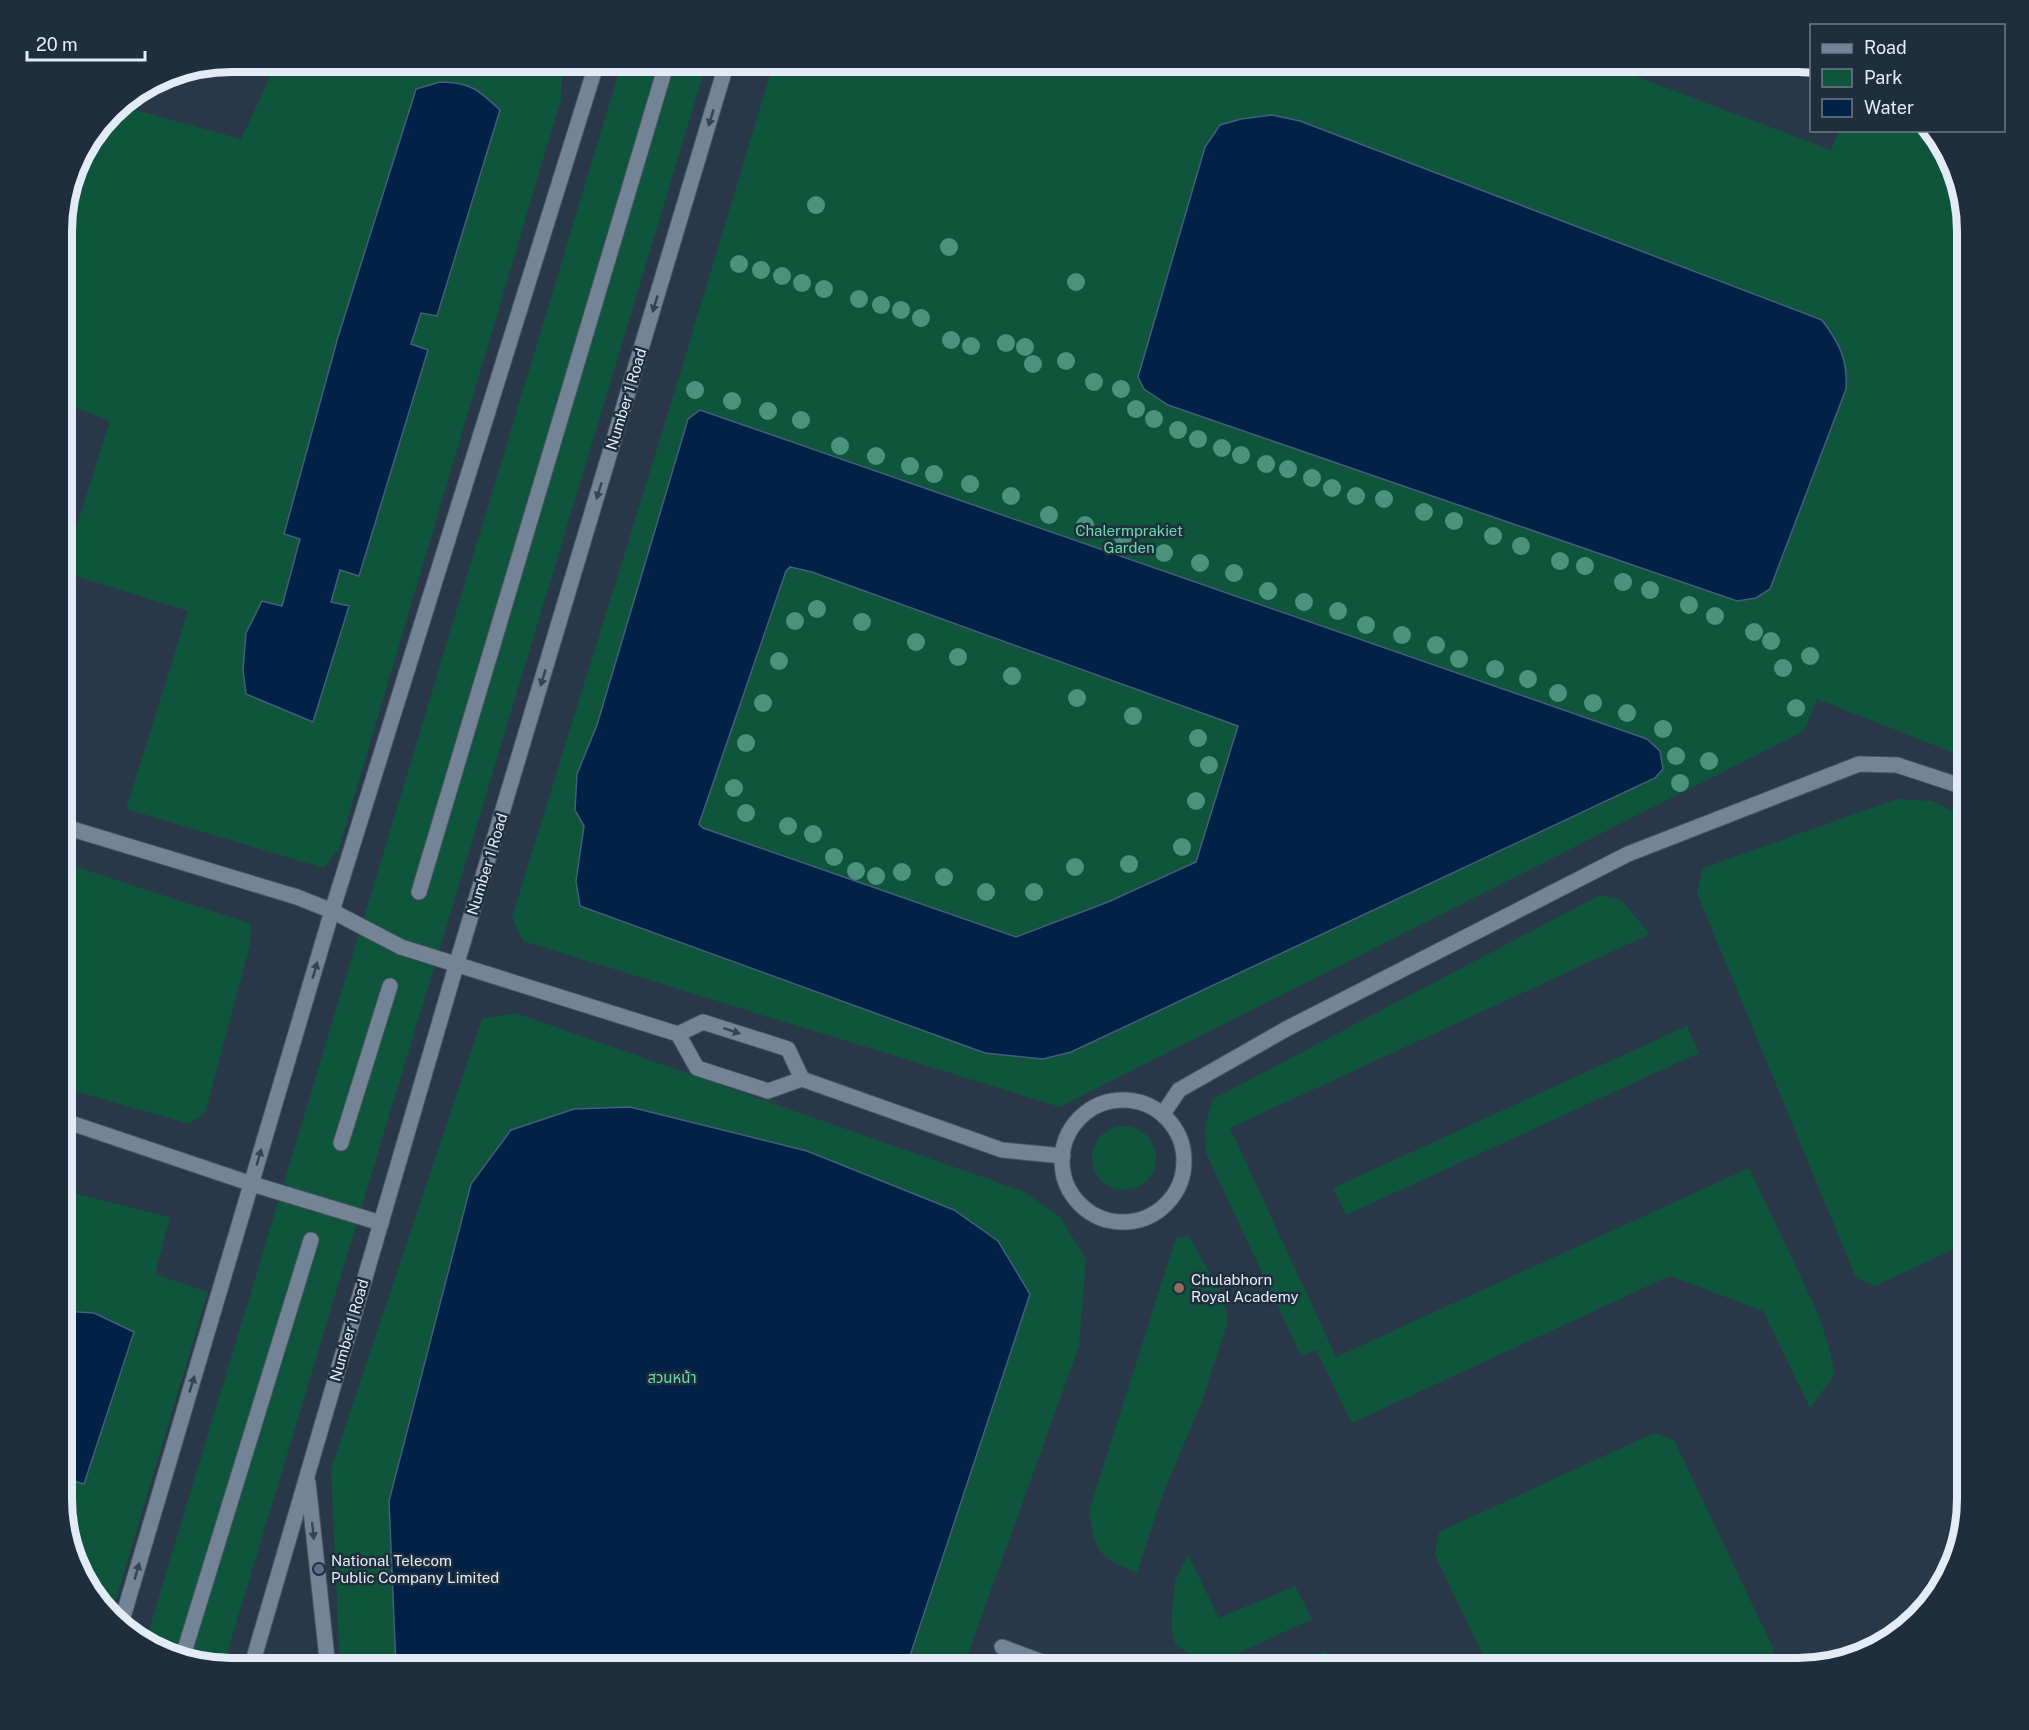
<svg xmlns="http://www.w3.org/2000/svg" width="2029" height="1730" font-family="'Public Sans','Noto Sans Thai',sans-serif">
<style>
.green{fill:#0e553b}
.water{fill:#022146;stroke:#465e7b;stroke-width:1.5;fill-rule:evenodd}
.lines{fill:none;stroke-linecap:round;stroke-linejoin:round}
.minor-casing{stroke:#485462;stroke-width:17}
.minor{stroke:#738496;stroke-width:15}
.tree{fill:#4b927d}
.oneway{fill:#344453}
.education-dot{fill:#8d6e63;stroke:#1f2e3d;stroke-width:2}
.service-dot{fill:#5c6f8a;stroke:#1f2e3d;stroke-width:2}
.labels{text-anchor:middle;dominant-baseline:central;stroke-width:5;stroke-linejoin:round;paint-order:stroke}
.street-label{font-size:15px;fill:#e3ecf6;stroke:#1f2e3d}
.park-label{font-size:15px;fill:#67dba9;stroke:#1f2e3d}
.poi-label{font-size:15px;fill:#e3ecf6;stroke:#1f2e3d;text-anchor:start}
.rim{fill:none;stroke:#e3ecf6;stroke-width:8}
</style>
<rect width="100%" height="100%" fill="#293848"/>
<g class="green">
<polygon points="277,62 560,62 563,63 561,99 339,848 324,868 126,809 188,611 62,572 110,421 62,402 62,219 79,156 118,105 241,139"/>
<polygon points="622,62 707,62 223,1667 166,1656 145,1643"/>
<polygon points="774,62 1598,62 1831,150 1839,131 1929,131 1954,166 1967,231 1967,758 1817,699 1804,731 1060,1107 523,941 512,917 668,413"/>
<polygon points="1897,799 1932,801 1967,818 1967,1243 1875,1286 1856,1278 1697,893 1703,868"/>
<polygon points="65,863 251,924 250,945 205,1113 189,1124 62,1087 62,865"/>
<polygon points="1600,895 1621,900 1650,934 1230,1128 1336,1357 1749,1168 1816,1309 1827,1340 1835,1374 1810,1408 1763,1311 1670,1276 1352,1423 1316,1350 1301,1356 1206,1153 1205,1126 1213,1099"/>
<polygon points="516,1013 1025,1192 1060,1217 1086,1259 1079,1346 963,1668 340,1668 331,1469 482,1019"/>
<polygon points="1687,1026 1699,1053 1346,1215 1333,1188"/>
<circle cx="1124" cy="1158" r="32"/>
<polygon points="62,1190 170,1217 155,1274 208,1292 111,1616 79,1574 62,1510"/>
<path d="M 1189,1236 L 1224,1299 L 1228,1321 L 1202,1401 L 1161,1499 L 1137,1573 C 1098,1557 1096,1553 1089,1511 L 1176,1238 Z"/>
<polygon points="1654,1433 1674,1440 1774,1650 1763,1668 1489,1668 1435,1555 1439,1532"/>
<polygon points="1188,1555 1219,1618 1295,1586 1312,1619 1222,1661 1198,1660 1175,1644 1171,1626 1175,1581"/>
<polygon points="1326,1651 1335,1668 1287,1668"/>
</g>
<g class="water">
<path d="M 440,82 C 470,82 479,90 500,110 L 437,316 L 421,313 L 411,344 L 428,350 L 359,576 L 340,570 L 331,602 L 349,606 L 313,722 L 246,694 L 243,670 L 246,633 L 262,601 L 282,606 L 300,539 L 284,534 L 338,337 L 416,89 Z"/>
<path d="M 1272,115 L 1300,121 L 1822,320 C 1839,343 1848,359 1846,389 L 1770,589 L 1756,598 L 1737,601 L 1168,405 L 1144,389 L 1138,377 L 1205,147 L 1220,125 L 1241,119 Z"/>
<path d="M 700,410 L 1647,739 L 1660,751 L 1663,769 L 1655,778 L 1071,1052 L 1043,1059 L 985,1053 L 580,906 L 576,881 L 584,826 L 575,810 L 577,774 L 597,725 L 688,419 ZM 790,567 L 812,572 L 1238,726 L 1196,862 L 1108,902 L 1016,937 L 703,828 L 699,824 L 786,571 Z"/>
<polygon points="630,1107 807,1151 954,1210 998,1241 1030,1294 906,1668 396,1668 389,1501 471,1184 511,1130 574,1109"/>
<polygon points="62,1311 94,1313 134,1332 84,1484 67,1479 62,1497"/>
<polygon points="62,1512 77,1517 70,1540"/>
</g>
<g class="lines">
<defs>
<g id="minor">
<polyline points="62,826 297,897 332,911 401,947 678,1034 703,1022 788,1049 802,1079"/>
<polyline points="419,892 667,62"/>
<polyline points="678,1034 697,1068 768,1091 802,1079 1002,1150 1063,1156"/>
<circle cx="1123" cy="1161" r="61"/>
<polyline points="1163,1114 1179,1090 1288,1028 1628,854 1859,764 1897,765 1967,788"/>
<polyline points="62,1120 252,1184 381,1223"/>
<polyline points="341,1143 390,986"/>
<polyline points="308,1482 328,1668"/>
<polyline points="120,1627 332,911 597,62"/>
<polyline points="1002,1647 1053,1666 1157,1666 1164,1668"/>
<polyline points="182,1659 311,1240"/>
<polyline points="251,1668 456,966 727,62"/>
</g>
</defs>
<use href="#minor" class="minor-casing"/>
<use href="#minor" class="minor"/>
</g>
<g class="tree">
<circle cx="816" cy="205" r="9"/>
<circle cx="949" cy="247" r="9"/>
<circle cx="739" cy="264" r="9"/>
<circle cx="761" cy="270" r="9"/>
<circle cx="782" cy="276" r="9"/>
<circle cx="1076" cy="282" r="9"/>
<circle cx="802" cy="283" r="9"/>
<circle cx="824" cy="289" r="9"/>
<circle cx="859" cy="299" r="9"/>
<circle cx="881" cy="305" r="9"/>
<circle cx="901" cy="310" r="9"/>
<circle cx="921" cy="318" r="9"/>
<circle cx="951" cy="340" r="9"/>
<circle cx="1006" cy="343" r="9"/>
<circle cx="971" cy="346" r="9"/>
<circle cx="1025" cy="347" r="9"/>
<circle cx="1066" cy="361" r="9"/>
<circle cx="1033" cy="364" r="9"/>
<circle cx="1094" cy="382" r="9"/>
<circle cx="1121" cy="389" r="9"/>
<circle cx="695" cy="390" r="9"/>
<circle cx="732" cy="401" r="9"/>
<circle cx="1136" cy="409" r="9"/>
<circle cx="768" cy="411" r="9"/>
<circle cx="1154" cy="419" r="9"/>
<circle cx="801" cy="420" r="9"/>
<circle cx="1178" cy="430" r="9"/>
<circle cx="1198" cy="439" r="9"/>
<circle cx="840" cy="446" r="9"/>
<circle cx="1222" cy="448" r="9"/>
<circle cx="1241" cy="455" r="9"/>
<circle cx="876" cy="456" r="9"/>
<circle cx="1266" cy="464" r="9"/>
<circle cx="910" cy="466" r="9"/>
<circle cx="1288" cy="469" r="9"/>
<circle cx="934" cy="474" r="9"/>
<circle cx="1312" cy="478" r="9"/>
<circle cx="970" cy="484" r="9"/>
<circle cx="1332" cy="488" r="9"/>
<circle cx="1011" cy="496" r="9"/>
<circle cx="1356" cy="496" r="9"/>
<circle cx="1384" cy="499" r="9"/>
<circle cx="1424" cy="512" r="9"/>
<circle cx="1049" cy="515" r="9"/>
<circle cx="1454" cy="521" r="9"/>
<circle cx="1085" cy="525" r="9"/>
<circle cx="1493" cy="536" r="9"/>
<circle cx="1123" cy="537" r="9"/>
<circle cx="1521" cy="546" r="9"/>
<circle cx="1164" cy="553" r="9"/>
<circle cx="1560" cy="561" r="9"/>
<circle cx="1200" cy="563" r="9"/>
<circle cx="1585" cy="566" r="9"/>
<circle cx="1234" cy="573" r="9"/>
<circle cx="1623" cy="582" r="9"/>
<circle cx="1650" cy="590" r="9"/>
<circle cx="1268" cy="591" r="9"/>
<circle cx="1304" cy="602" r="9"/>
<circle cx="1689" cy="605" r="9"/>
<circle cx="817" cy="609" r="9"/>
<circle cx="1338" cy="611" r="9"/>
<circle cx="1715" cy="616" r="9"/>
<circle cx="795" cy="621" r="9"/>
<circle cx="862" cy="622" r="9"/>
<circle cx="1366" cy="625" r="9"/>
<circle cx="1754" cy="632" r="9"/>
<circle cx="1402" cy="635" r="9"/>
<circle cx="1771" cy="641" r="9"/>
<circle cx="916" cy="642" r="9"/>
<circle cx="1436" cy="645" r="9"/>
<circle cx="1810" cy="656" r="9"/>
<circle cx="958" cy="657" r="9"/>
<circle cx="1459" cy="659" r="9"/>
<circle cx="779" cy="661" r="9"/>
<circle cx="1783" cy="668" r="9"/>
<circle cx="1495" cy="669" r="9"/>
<circle cx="1012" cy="676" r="9"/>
<circle cx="1528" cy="679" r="9"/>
<circle cx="1558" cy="693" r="9"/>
<circle cx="1077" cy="698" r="9"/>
<circle cx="763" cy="703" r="9"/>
<circle cx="1593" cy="703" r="9"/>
<circle cx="1796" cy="708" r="9"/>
<circle cx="1627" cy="713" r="9"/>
<circle cx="1133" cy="716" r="9"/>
<circle cx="1663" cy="729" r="9"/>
<circle cx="1198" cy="738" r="9"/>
<circle cx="746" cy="743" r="9"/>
<circle cx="1676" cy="756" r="9"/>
<circle cx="1709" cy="761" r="9"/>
<circle cx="1209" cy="765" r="9"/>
<circle cx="1680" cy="783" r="9"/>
<circle cx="734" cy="788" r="9"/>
<circle cx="1196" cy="801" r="9"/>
<circle cx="746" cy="813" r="9"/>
<circle cx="788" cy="826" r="9"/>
<circle cx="813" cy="834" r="9"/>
<circle cx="1182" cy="847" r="9"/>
<circle cx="834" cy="857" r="9"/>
<circle cx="1129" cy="864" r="9"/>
<circle cx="1075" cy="867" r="9"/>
<circle cx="856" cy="871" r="9"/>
<circle cx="902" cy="872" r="9"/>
<circle cx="876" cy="876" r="9"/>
<circle cx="944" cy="877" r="9"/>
<circle cx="986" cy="892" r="9"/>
<circle cx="1034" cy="892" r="9"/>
</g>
<defs><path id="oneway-solid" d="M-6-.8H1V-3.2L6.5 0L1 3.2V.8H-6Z" transform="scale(1.5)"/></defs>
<g class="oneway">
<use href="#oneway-solid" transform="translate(711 118) rotate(107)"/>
<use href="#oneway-solid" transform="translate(655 304) rotate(107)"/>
<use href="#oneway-solid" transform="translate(599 491) rotate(107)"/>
<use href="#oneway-solid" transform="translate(543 678) rotate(107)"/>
<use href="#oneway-solid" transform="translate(315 970) rotate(-74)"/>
<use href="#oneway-solid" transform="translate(732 1031) rotate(18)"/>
<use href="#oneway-solid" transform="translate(259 1157) rotate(-74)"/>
<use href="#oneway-solid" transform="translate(192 1384) rotate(-73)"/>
<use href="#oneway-solid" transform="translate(313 1531) rotate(84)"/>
<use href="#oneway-solid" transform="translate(137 1571) rotate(-74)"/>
</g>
<circle class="education-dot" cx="1179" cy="1288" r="6"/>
<circle class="service-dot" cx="319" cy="1569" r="6"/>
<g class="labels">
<g class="street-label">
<text transform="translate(626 399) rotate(-73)">Number 1 Road</text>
<text transform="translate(487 864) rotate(-73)">Number 1 Road</text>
<text transform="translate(349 1330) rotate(-74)">Number 1 Road</text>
</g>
<g class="park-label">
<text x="1129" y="530">Chalermprakiet<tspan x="1129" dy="17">Garden</tspan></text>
<text x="672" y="1377">สวนหน้า</text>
</g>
<g class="poi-label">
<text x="1191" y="1279">Chulabhorn<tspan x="1191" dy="17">Royal Academy</tspan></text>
<text x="331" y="1560">National Telecom<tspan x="331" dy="17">Public Company Limited</tspan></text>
</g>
</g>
<path d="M0 0H2029V1730H0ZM231 72H1798A159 159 0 0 1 1957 231V1499A159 159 0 0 1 1798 1658H231A159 159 0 0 1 72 1499V231A159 159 0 0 1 231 72Z" fill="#1f2e3d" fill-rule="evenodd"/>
<path class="rim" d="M231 72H1798A159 159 0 0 1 1957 231V1499A159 159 0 0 1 1798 1658H231A159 159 0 0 1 72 1499V231A159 159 0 0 1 231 72Z"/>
<rect x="1810" y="24" width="195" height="108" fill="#1f2e3d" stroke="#6d7a87" stroke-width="1.5"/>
<rect x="1822" y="44" width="30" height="9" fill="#738496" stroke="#6d7a87" stroke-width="1.5"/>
<text x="1864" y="54" font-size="18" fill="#e3ecf6">Road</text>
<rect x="1822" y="69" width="30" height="18" fill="#0e553b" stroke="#6d7a87" stroke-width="1.5"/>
<text x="1864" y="84" font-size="18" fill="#e3ecf6">Park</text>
<rect x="1822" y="99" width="30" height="18" fill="#022146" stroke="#6d7a87" stroke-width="1.5"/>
<text x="1864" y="114" font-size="18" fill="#e3ecf6">Water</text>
<path d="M27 51v9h118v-9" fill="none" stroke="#e3ecf6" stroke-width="3"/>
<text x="36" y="51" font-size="18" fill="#e3ecf6" stroke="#1f2e3d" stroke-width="4.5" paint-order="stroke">20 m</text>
</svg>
